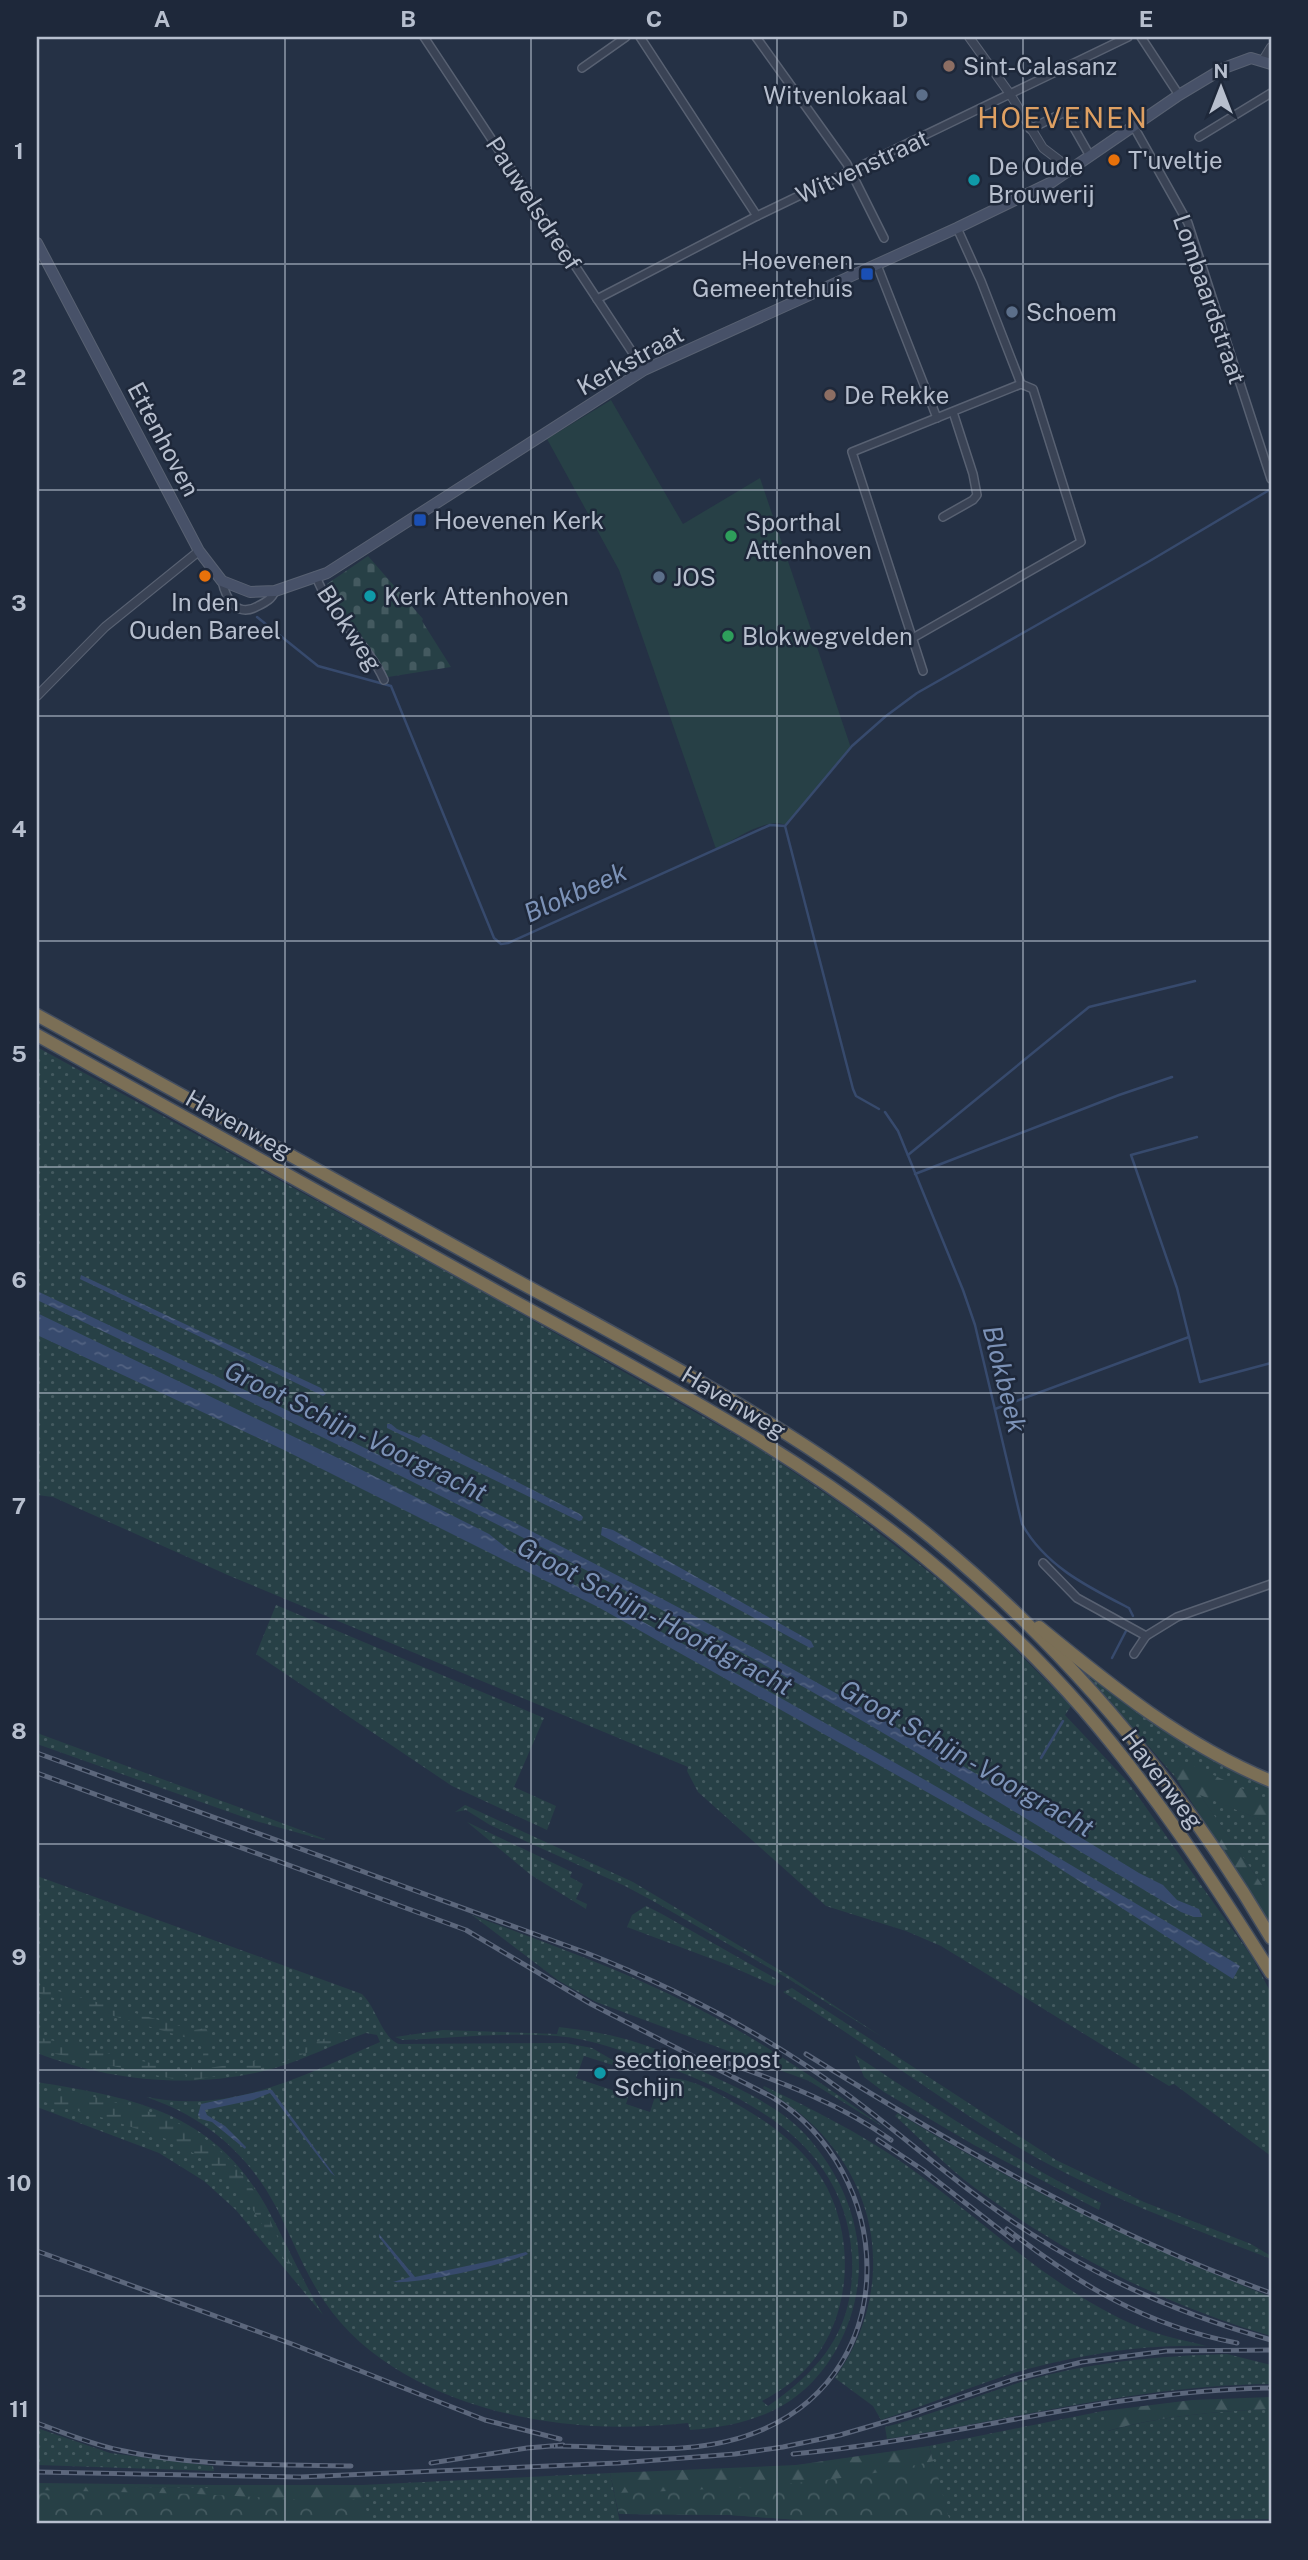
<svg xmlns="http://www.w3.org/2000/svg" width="1308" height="2560" font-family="'Public Sans',sans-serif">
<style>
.grass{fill:url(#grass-dots)}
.forest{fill:url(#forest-firs)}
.wetland{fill:url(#wetland-marsh)}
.cemetery{fill:url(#cemetery-stones)}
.park{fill:url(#park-crowns)}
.garden{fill:#274046}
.water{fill:url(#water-ripples)}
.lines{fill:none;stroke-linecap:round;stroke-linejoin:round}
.stream{stroke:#374a6d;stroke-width:2.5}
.minor-casing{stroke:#586172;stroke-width:10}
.tertiary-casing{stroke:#586172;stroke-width:10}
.secondary-casing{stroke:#586172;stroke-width:12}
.motorway-casing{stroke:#444e5f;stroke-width:15}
.minor{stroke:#3a4355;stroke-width:7}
.tertiary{stroke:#3a4355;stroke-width:8}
.secondary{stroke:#475168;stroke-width:10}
.motorway{stroke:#7b6f56;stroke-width:12}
.rail-casing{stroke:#5c677c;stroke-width:5}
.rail{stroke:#1e283a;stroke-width:2.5;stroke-dasharray:8;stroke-linecap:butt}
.grid{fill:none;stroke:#b7bfce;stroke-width:2;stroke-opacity:0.55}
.education-dot{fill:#8d6e63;stroke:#1e283a;stroke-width:2.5}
.service-dot{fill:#5c6f8a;stroke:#1e283a;stroke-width:2.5}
.food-dot{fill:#e8710a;stroke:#1e283a;stroke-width:2.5}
.culture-dot{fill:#0f9aa8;stroke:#1e283a;stroke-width:2.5}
.transit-dot{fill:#1a4fb4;stroke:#1e283a;stroke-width:2.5}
.leisure-dot{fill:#2e9e5b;stroke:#1e283a;stroke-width:2.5}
.labels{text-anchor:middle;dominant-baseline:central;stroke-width:5;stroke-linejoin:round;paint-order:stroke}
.poi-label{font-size:24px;fill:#b7bfce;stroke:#1e283a;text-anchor:start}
.street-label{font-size:24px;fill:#b7bfce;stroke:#1e283a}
.water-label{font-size:26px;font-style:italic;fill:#7c92b7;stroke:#1e283a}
.quarter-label{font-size:28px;letter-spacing:2px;fill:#dfa062;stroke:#1e283a}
.neatline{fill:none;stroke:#b7bfce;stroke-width:2.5}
.grid-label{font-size:23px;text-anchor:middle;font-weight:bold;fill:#b7bfce}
</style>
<defs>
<pattern id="grass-dots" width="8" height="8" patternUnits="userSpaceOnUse" patternTransform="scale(1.75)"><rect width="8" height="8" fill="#274046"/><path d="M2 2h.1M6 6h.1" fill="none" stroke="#445a60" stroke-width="1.8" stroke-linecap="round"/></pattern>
<pattern id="forest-firs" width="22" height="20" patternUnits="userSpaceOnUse" patternTransform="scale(1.75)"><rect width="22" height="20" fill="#274046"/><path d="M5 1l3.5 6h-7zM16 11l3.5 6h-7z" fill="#445a60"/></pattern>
<pattern id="wetland-marsh" width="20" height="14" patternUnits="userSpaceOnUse" patternTransform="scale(1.75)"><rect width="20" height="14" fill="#274046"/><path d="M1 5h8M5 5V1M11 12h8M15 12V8" fill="none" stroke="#445a60"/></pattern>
<pattern id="cemetery-stones" width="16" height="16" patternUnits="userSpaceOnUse" patternTransform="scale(1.75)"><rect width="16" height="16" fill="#274046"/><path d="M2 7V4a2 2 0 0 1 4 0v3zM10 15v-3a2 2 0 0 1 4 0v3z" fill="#445a60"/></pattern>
<pattern id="park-crowns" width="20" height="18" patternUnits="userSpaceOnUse" patternTransform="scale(1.75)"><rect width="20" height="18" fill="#274046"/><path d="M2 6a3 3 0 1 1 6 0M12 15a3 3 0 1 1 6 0" fill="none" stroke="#445a60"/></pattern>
<pattern id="water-ripples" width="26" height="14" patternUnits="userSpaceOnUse" patternTransform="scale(1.75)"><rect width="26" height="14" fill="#374a6d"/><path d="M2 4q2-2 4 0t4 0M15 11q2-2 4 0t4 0" fill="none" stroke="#526281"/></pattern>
</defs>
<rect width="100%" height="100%" fill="#253145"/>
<g class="grass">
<polygon points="37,1047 470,1285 755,1446 844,1506 942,1582 993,1627 1071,1706 1065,1715 1128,1782 1252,1957 1271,1993 1271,2156 1174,2084 1169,2086 941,1946 906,1931 826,1906 698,1792 687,1771 688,1767 230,1576 53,1497 37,1495"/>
<polygon points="276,1605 544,1718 514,1787 556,1806 547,1830 452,1786 256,1654"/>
<polygon points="1075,1661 1271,1784 1271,1802 1178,1767 1176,1778"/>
<polygon points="37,1733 325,1839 324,1840 249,1819 37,1744"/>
<polygon points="1199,1794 1271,1824 1271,1889 1265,1889"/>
<polygon points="465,1805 633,1882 788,1975 882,2037 787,1978 653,1901 625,1886 490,1825 466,1810 455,1812"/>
<polygon points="467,1822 572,1872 570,1877 583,1884 576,1899 587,1904 586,1909 531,1875"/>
<path d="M 37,1876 L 362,1994 C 376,2007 382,2038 399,2044 L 566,2043 L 592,2048 L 623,2066 L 622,2068 L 584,2056 L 576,2078 L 615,2091 L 620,2079 L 633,2083 L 626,2104 L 650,2112 L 661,2078 C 689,2076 716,2092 740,2106 C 768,2122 794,2141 814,2167 C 854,2220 856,2304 815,2358 C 801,2377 783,2390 762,2401 L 768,2406 C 823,2368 855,2328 852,2257 C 846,2145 751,2098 659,2064 C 626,2052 593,2039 557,2036 C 507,2032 454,2038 403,2040 L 395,2037 L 443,2030 L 557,2034 L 559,2027 C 595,2031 630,2038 663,2052 C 707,2076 771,2097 805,2134 C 861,2196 877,2276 836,2350 C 821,2376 800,2398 772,2411 C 746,2423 718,2428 690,2430 L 688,2423 C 656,2426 625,2428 593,2426 C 497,2421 380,2385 324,2301 C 304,2271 292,2238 276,2207 C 248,2153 203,2116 146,2097 C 233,2114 302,2076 380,2042 L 377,2035 L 366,2033 C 336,2043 306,2059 275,2068 C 198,2090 111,2082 37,2053 Z"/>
<polygon points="646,1906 662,1914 780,1981 775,1986 728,1965 627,1927 632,1915"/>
<path d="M 472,1915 C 554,1946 638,1975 716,2018 C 776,2050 830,2090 885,2128 L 809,2081 L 596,2002 L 559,1981 Z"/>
<path d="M 792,1988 L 1056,2160 L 1144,2202 L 1251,2244 L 1271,2256 L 1271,2259 C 1187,2226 1102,2196 1023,2150 C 941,2101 865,2042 783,1992 Z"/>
<path d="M 855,2055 C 935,2108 1015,2161 1101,2203 L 1099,2210 L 974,2145 L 884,2092 L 864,2077 Z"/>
<path d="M 37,2082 C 135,2098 213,2112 266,2206 C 286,2242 302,2280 323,2315 L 236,2210 L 204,2181 L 159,2153 L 37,2107 Z"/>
<path d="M 764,2086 C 814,2110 858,2132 903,2163 C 981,2218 1051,2290 1139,2327 C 1161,2336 1184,2340 1206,2346 C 1144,2344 1084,2354 1024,2370 C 976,2384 929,2405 881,2420 L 873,2406 L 835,2378 C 892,2298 885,2197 815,2127 C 799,2111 782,2100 763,2088 Z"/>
<path d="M 898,2113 C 1020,2188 1139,2244 1271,2297 L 1271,2336 C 1165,2305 1064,2254 975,2188 C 946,2167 922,2140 895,2116 Z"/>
<path d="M 1227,2354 L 1271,2365 L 1271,2384 C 1141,2385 1016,2419 887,2439 L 885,2427 C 931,2415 975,2396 1021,2382 C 1088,2362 1158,2356 1227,2354 Z"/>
<path d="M 1271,2409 L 1271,2519 L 1197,2520 L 1169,2523 L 950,2523 L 929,2446 L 1103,2411 L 1108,2431 C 1160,2416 1217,2411 1271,2409 Z"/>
<polygon points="37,2428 110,2453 213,2466 214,2471 37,2465"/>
<polygon points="610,2473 620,2523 364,2523 363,2485"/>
<polygon points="37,2483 214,2485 214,2488 58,2487 37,2486"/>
</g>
<g class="forest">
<polygon points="1183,1763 1190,1764 1271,1802 1271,1824 1200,1795 1265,1889 1271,1889 1271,1925 1176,1778 1177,1767"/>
<path d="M 1271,2397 L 1271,2409 C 1217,2411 1160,2416 1107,2431 L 1103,2411 L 1192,2400 Z"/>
<polygon points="929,2446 950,2523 840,2523 730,2515 619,2514 610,2473 796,2465"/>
<polygon points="214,2485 363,2485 364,2523 37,2523 37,2486 213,2488"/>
</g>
<g class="wetland">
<polygon points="37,1985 194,2030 206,2028 211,2039 208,2068 244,2063 290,2052 339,2033 342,2034 344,2038 273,2066 194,2080 192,2077 192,2058 193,2056 197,2057 199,2067 202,2069 204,2043 37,1993"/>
<polygon points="37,2037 181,2070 186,2076 184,2079 174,2079 56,2054 37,2046"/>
<path d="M 58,2092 C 79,2091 101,2099 121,2104 C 188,2120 229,2146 264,2207 C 269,2216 272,2227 277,2236 C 284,2252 294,2268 300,2284 L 251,2207 L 205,2160 L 172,2141 L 111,2120 L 37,2100 L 37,2093 L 52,2094 Z"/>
</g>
<polygon class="cemetery" points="368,556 423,619 422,621 451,667 388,677 375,655 326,591 327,584"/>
<g class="park">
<path d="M 934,2461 L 950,2523 L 840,2523 L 730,2515 L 619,2514 L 614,2493 C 721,2489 829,2486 934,2461 Z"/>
<polygon points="37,2490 197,2494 333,2501 363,2498 370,2523 37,2523"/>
</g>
<path class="garden" d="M 611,400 L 683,524 L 760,478 L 851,748 L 786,825 C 764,817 735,840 716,849 L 619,570 L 547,439 Z"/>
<g class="water">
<polygon points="81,1275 321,1388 326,1394 323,1396 80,1279"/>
<path d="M 37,1291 C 369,1448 700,1607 1015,1797 L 1020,1794 L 1021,1801 L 1139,1873 L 1163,1885 L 1177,1900 L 1199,1909 L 1202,1917 L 1194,1917 L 1181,1912 C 1033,1824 888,1732 737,1650 C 507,1526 273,1411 37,1300 Z"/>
<path d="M 37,1313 L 344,1461 L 489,1534 L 509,1550 C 757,1681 1000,1821 1240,1966 L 1233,1979 L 1037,1854 L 598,1607 L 282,1449 L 37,1335 Z"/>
<polygon points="387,1424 391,1424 397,1429 419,1438 423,1434 580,1514 583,1517 582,1520 579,1521 387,1428"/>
<polygon points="602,1527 613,1530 811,1641 814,1647 810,1648 601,1535"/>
<polygon points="266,2090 272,2090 335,2176 331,2173 270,2093 253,2100 205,2110 207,2115 225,2126 246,2147 245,2149 212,2122 201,2119 198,2115 201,2104"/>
<path d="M 379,2234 L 415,2277 L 495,2260 L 526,2252 L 528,2254 C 503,2265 420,2284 393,2282 L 410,2277 L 379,2237 Z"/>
</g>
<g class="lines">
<g class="stream">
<polyline points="257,617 318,666 391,686 494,938 501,944 508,943 770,825 785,826 853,1089 856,1096 879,1109"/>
<polyline points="785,826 852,746 886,716 917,693 1148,562 1271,489"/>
<path d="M 885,1112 L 898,1131 L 963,1290 L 975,1325 L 1022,1524 C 1045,1566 1088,1587 1129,1608 L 1133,1616"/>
<polyline points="908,1155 1089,1007 1195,981"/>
<polyline points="915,1174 1119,1095 1172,1077"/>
<polyline points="1189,1337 1177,1288 1131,1155 1197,1137"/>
<polyline points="995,1409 1189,1337 1200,1382 1271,1363"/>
<polyline points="1112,1658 1126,1631"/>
<polyline points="1041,1758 1063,1721"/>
</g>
<defs>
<g id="minor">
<polyline points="424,37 644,370"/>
<polyline points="640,37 757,216"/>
<polyline points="756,37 847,164 884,238"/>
<polyline points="1141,37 1179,95"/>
<polyline points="582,68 626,37"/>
<polyline points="1134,127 1188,223 1271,479"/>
<polyline points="1030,129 1065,112 1090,156"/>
<polyline points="1199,137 1271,93"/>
<polyline points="957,228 981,281 1021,384"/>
<polyline points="877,265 937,418"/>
<polyline points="597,299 757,216 1128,37"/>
<polyline points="943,517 973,500 977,495 973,474 953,412"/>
<path d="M 316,576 C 330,616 367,642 384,680"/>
<path d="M 222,581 C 226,600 238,618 258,606 C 266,602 272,599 275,591"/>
<polyline points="911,639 1081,542 1033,389 1021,384"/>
<polyline points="923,671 852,452 1021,384"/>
<polyline points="1043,1563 1077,1598 1146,1636"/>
<polyline points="1134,1654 1146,1636 1177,1617 1271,1584"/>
</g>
<g id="tertiary">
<polyline points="969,37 1010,94 1043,148 1072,170"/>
<polyline points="1263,60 1271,47"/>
<polyline points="37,696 105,627 199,551"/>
</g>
<polyline id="secondary" points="37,243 199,551 222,581 250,592 275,591 327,573 644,370 957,228 1052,182 1179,95 1224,68 1251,58 1271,64"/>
<g id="motorway">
<path d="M 37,1015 C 195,1103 353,1191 512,1278 C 656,1357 805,1433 932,1538 C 1068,1650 1182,1787 1271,1938"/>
<path d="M 37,1035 C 197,1126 359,1215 521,1305 C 659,1381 800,1455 923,1556 C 979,1602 1035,1654 1083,1709 C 1154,1791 1213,1881 1271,1973"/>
<path d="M 1039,1627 C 1111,1686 1184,1745 1271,1781"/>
</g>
</defs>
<use href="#minor" class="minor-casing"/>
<use href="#tertiary" class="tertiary-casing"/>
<use href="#secondary" class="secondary-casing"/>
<use href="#motorway" class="motorway-casing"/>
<use href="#minor" class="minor"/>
<use href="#tertiary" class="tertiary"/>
<use href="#secondary" class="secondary"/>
<use href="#motorway" class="motorway"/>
<defs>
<g id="rail">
<path d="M 37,1753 L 584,1952 C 676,1988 765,2034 844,2092 C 907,2138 964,2191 1030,2233 C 1104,2281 1186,2316 1271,2340"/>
<path d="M 37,1773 L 466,1930 L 591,2004 L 772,2097 C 895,2172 905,2367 764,2429 C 696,2459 626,2446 554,2446"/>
<path d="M 806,2054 C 955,2146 1106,2234 1271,2293"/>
<path d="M 717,2059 C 777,2081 838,2102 891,2140"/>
<polyline points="878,2140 923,2170 1013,2240"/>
<path d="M 1007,2229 C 1079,2285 1147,2326 1237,2343"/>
<polyline points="37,2251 292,2344 485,2420 560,2439"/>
<path d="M 37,2423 C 64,2433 91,2444 119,2450 C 194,2467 274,2464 351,2466"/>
<path d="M 793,2454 C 955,2439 1108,2390 1271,2388"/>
<polyline points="431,2463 527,2448 563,2445"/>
<polyline points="37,2472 300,2477 618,2463 735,2454 783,2447 840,2435 912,2414 1015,2379 1082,2362 1166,2351 1271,2350"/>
</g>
</defs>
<use href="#rail" class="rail-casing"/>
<use href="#rail" class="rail"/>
</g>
<path class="grid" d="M 285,37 L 285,2523M 531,37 L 531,2523M 777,37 L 777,2523M 1023,37 L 1023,2523M 37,264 L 1271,264M 37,490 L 1271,490M 37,716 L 1271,716M 37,941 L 1271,941M 37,1167 L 1271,1167M 37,1393 L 1271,1393M 37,1619 L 1271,1619M 37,1844 L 1271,1844M 37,2070 L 1271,2070M 37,2296 L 1271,2296"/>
<g class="education-dot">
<circle cx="949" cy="66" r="7"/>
<circle cx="830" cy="395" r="7"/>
</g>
<g class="service-dot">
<circle cx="922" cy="95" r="7"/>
<circle cx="1012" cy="312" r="7"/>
<circle cx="659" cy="577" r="7"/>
</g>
<g class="food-dot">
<circle cx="1114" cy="160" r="7"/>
<circle cx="205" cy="576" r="7"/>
</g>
<g class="culture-dot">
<circle cx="974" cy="180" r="7"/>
<circle cx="370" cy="596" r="7"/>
<circle cx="600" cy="2073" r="7"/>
</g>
<g class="transit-dot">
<rect x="860" y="267" width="14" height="14" rx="3.5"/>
<rect x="413" y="513" width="14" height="14" rx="3.5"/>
</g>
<g class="leisure-dot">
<circle cx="731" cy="536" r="7"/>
<circle cx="728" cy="636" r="7"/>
</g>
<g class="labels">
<g class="poi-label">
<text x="963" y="66">Sint-Calasanz</text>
<text x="908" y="95" text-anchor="end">Witvenlokaal</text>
<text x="1128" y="160">T'uveltje</text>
<text x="988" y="166">De Oude<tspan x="988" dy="28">Brouwerij</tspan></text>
<text x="853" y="260" text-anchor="end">Hoevenen<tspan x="853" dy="28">Gemeentehuis</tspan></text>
<text x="1026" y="312">Schoem</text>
<text x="844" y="395">De Rekke</text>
<text x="434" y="520">Hoevenen Kerk</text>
<text x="745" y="522">Sporthal<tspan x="745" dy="28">Attenhoven</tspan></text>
<text x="673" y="577">JOS</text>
<text x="384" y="596">Kerk Attenhoven</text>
<text x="205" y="602" text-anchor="middle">In den<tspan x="205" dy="28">Ouden Bareel</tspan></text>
<text x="742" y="636">Blokwegvelden</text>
<text x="614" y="2059">sectioneerpost<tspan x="614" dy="28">Schijn</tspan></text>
</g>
<g class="street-label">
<text transform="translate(862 166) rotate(-25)">Witvenstraat</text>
<text transform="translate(534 203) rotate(57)">Pauwelsdreef</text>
<text transform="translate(1210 299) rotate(71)">Lombaardstraat</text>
<text transform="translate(630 360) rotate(-29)">Kerkstraat</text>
<text transform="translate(164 439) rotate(62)">Ettenhoven</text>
<text transform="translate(350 628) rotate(57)">Blokweg</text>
<text transform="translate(239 1124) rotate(29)">Havenweg</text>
<text transform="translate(734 1402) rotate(31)">Havenweg</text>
<text transform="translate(1163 1779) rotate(53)">Havenweg</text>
</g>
<g class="water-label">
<text transform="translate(575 892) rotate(-24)">Blokbeek</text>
<text transform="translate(1005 1379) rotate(76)">Blokbeek</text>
<text transform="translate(356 1431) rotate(26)">Groot Schijn - Voorgracht</text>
<text transform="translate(655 1616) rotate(28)">Groot Schijn - Hoofdgracht</text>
<text transform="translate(967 1758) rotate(30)">Groot Schijn - Voorgracht</text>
</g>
<g class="quarter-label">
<text x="1063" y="117">HOEVENEN</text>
</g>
</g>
<rect width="1308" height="2560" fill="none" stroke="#1e283a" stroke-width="77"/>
<g transform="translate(1221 88)" stroke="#1e283a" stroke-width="5" paint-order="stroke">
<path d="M0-5L12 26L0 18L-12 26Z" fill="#b7bfce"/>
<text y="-10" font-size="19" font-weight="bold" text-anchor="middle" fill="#b7bfce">N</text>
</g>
<rect x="38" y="38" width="1232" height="2484" class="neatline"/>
<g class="grid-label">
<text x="162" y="27">A</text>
<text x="408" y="27">B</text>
<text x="654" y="27">C</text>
<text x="900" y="27">D</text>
<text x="1146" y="27">E</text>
<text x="19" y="159">1</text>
<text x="19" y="385">2</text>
<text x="19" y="611">3</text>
<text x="19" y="837">4</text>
<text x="19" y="1062">5</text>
<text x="19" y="1288">6</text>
<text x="19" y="1514">7</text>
<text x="19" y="1739">8</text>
<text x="19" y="1965">9</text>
<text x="19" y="2191">10</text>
<text x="19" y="2417">11</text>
</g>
</svg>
